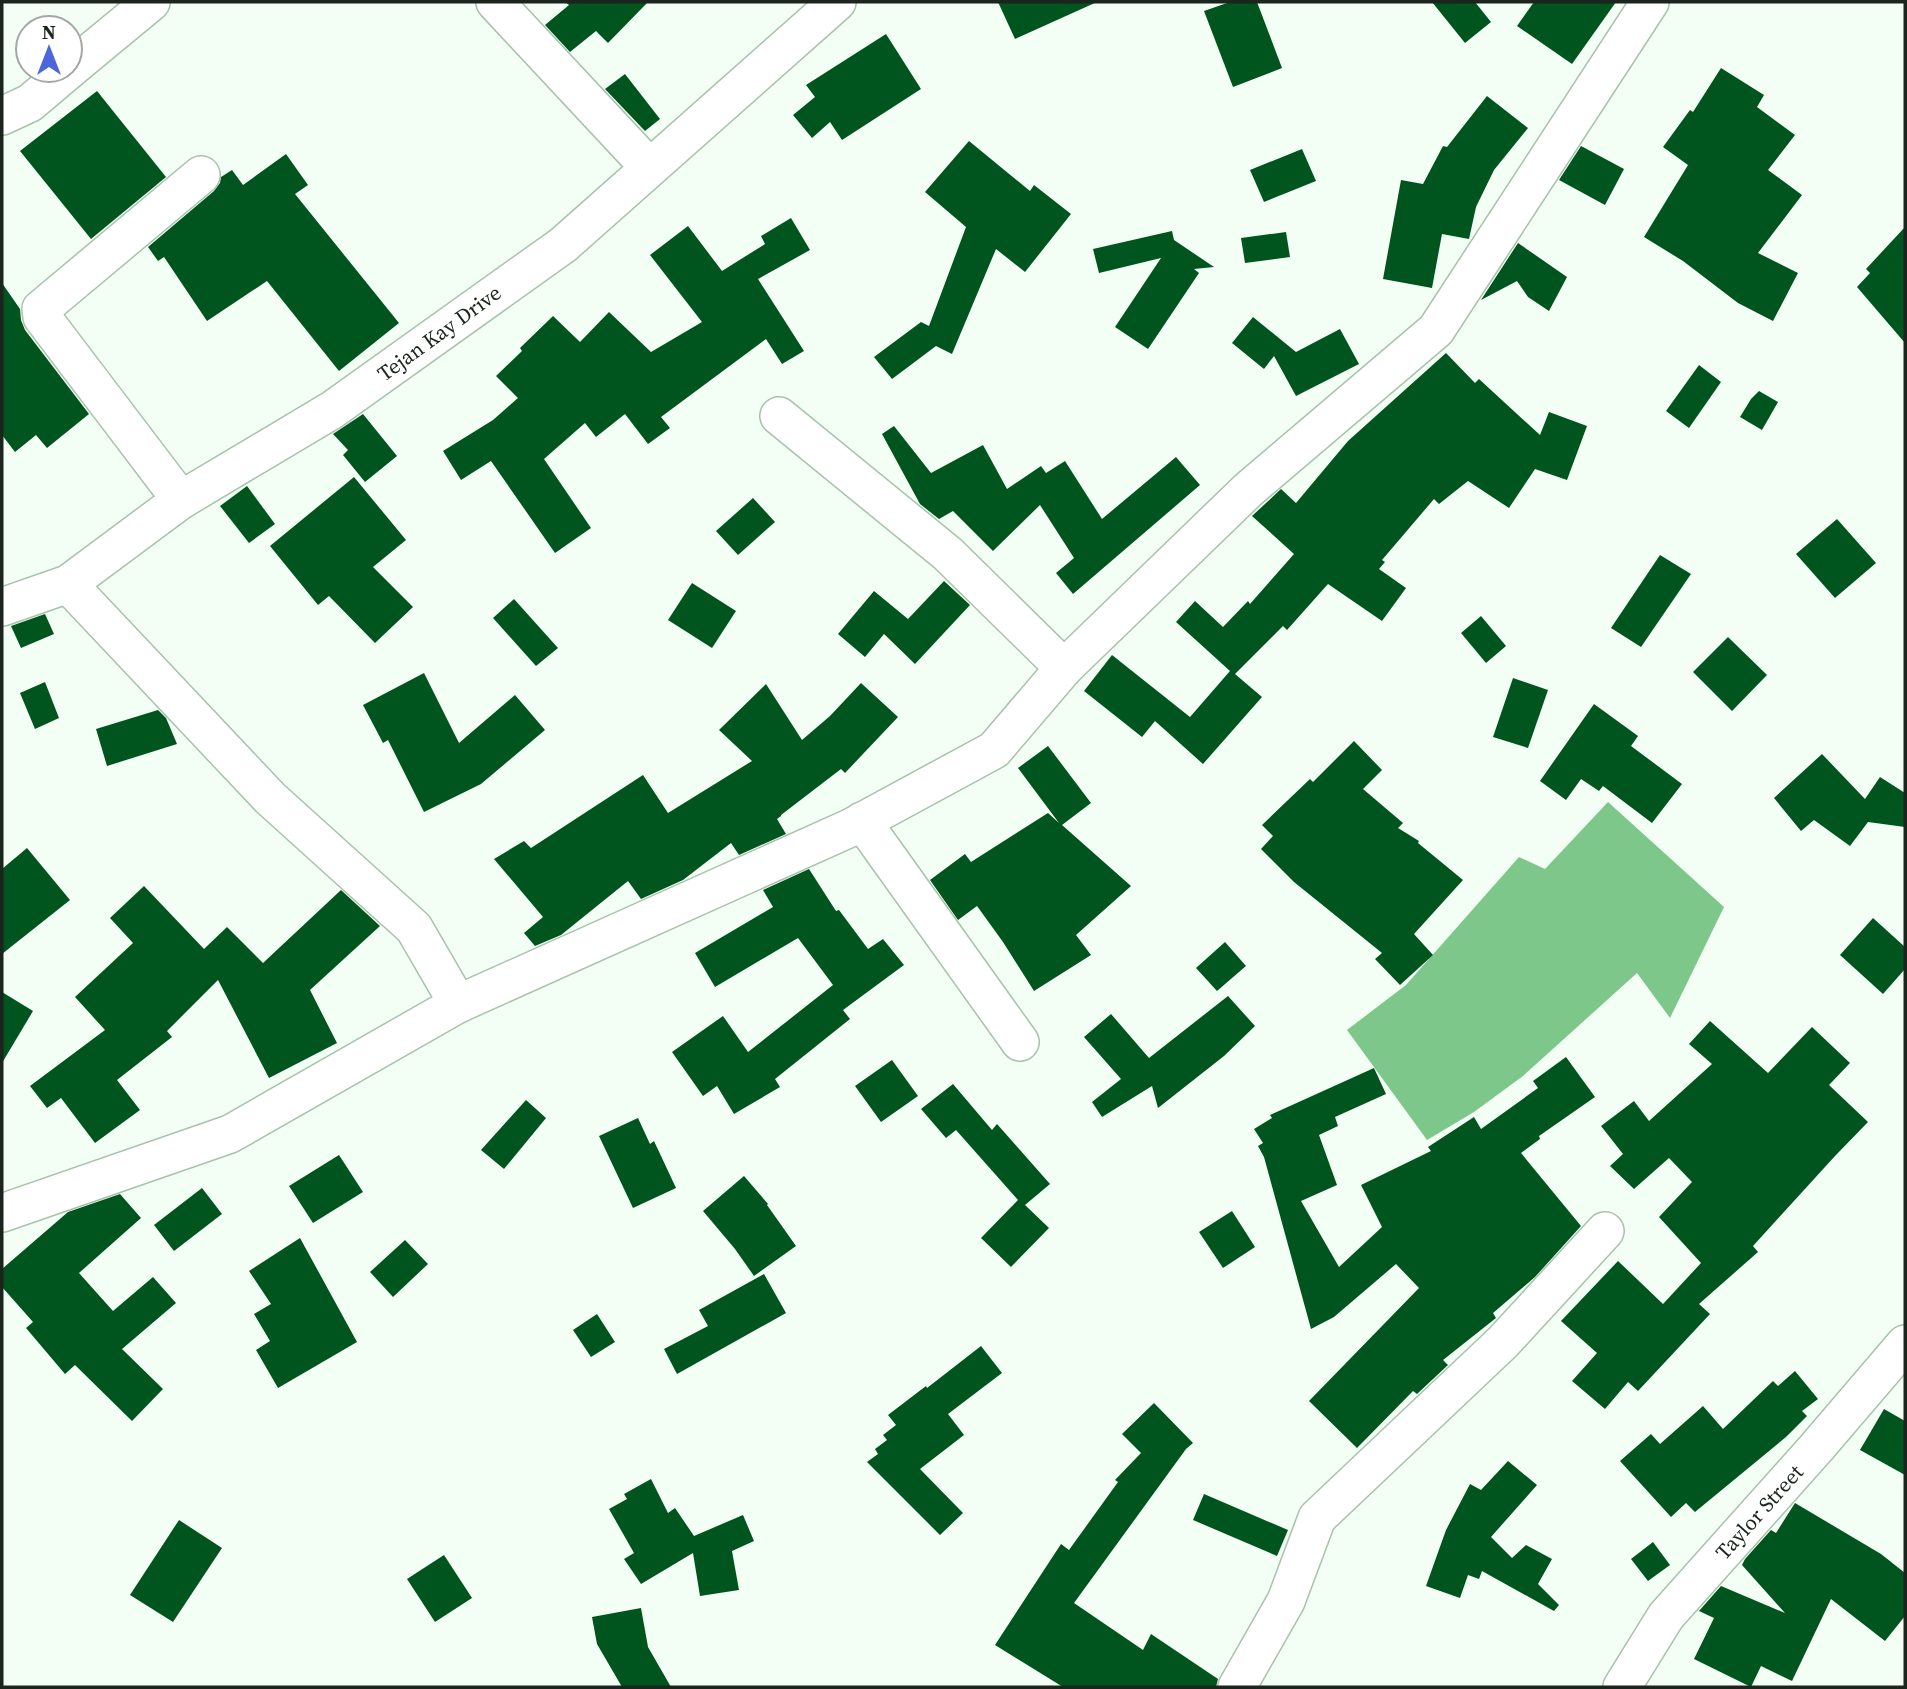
<svg xmlns="http://www.w3.org/2000/svg" width="1907" height="1689" font-family="'Source Serif 4',serif">
<style>
.forest{fill:#7ec78a}
.building{fill:#00541e}
.lines{fill:none;stroke-linecap:round;stroke-linejoin:round}
.minor-casing{stroke:#a8c2ab;stroke-width:40}
.minor{stroke:#fff;stroke-width:37}
.labels{text-anchor:middle;dominant-baseline:central;stroke-width:7;stroke-linejoin:round;paint-order:stroke}
.street-label{font-size:21px;fill:#1b251d;stroke:#fff}
</style>
<rect width="100%" height="100%" fill="#f3fef4"/>
<polygon class="forest" points="1608,802 1724,907 1670,1018 1637,973 1523,1076 1474,1112 1427,1140 1347,1030 1406,985 1519,857 1545,869"/>
<g class="building">
<polygon points="565,2 648,2 608,43 596,31 570,52 545,25 569,5"/>
<polygon points="998,2 1097,2 1015,39"/>
<polygon points="1230,2 1257,2 1282,68 1233,87 1204,11"/>
<polygon points="1432,2 1475,2 1491,22 1465,43"/>
<polygon points="1534,2 1616,2 1572,64 1517,26"/>
<polygon points="886,34 921,89 842,140 830,122 812,138 793,115 815,97 806,85"/>
<polygon points="1721,68 1764,95 1757,107 1795,135 1768,170 1802,195 1758,253 1798,273 1773,321 1738,303 1683,261 1644,237 1688,165 1663,147 1690,110 1693,112"/>
<polygon points="625,74 660,119 645,131 605,89"/>
<polygon points="97,91 166,177 91,239 20,151"/>
<polygon points="1487,96 1528,128 1494,170 1476,207 1469,239 1442,234 1432,288 1383,279 1401,180 1423,184 1443,146 1447,147"/>
<polygon points="969,141 1030,191 1034,185 1071,214 1025,272 996,249 952,354 936,346 892,379 874,357 921,322 929,326 966,227 925,192"/>
<polygon points="1581,146 1624,169 1605,205 1559,180"/>
<polygon points="1302,149 1316,181 1264,202 1250,170"/>
<polygon points="286,154 308,185 295,194 399,323 339,371 267,281 207,321 164,257 158,261 148,247 214,191 220,183 221,177 232,170 243,185"/>
<polygon points="791,218 810,250 758,279 804,351 782,364 766,339 661,417 670,428 648,444 625,414 596,437 585,423 544,459 591,528 555,553 491,461 461,480 443,451 493,420 518,398 496,376 522,351 520,348 553,316 580,342 609,312 651,352 702,322 650,255 688,226 722,271 765,244 761,236"/>
<polygon points="1905,227 1905,343 1857,287 1870,273 1866,269"/>
<polygon points="1172,231 1174,240 1214,267 1194,269 1199,273 1148,349 1115,327 1161,258 1099,273 1093,249"/>
<polygon points="1286,232 1290,257 1245,263 1241,238"/>
<polygon points="1518,243 1567,277 1549,311 1528,297 1517,281 1481,300"/>
<polygon points="2,283 20,309 21,320 25,330 89,414 47,448 36,435 15,452 2,435"/>
<polygon points="1253,317 1296,352 1340,329 1359,364 1296,396 1274,356 1264,369 1232,343"/>
<polygon points="1446,353 1475,383 1479,379 1540,435 1549,412 1587,426 1567,480 1535,469 1509,508 1468,481 1439,504 1434,499 1382,560 1385,562 1379,569 1406,588 1382,621 1328,584 1287,630 1283,626 1235,674 1262,697 1203,764 1155,721 1142,737 1084,691 1112,655 1190,717 1230,671 1176,622 1195,601 1223,627 1248,601 1250,604 1294,554 1252,516 1281,489 1296,503 1348,441"/>
<polygon points="1699,365 1721,382 1689,428 1666,411"/>
<polygon points="1759,391 1778,402 1762,430 1740,417 1751,399"/>
<polygon points="363,414 397,456 365,482 343,455 348,450 333,434"/>
<polygon points="894,426 931,473 983,445 1007,489 1041,466 1046,473 1065,461 1102,519 1176,457 1200,485 1073,594 1056,573 1074,558 1040,505 993,551 953,511 939,519 920,504 882,434"/>
<polygon points="354,477 406,540 373,567 413,607 375,643 329,596 318,605 270,546"/>
<polygon points="247,486 275,524 249,543 220,506"/>
<polygon points="753,498 775,522 738,555 716,531"/>
<polygon points="1837,519 1876,563 1835,598 1796,554"/>
<polygon points="1660,555 1691,574 1641,647 1611,628"/>
<polygon points="944,581 970,605 915,664 884,634 865,657 838,634 874,591 908,619"/>
<polygon points="692,583 736,611 712,648 668,620"/>
<polygon points="514,599 558,648 536,666 493,618"/>
<polygon points="45,614 54,634 21,648 11,626"/>
<polygon points="1481,616 1506,646 1486,663 1461,633"/>
<polygon points="1728,637 1767,675 1732,711 1693,672"/>
<polygon points="424,673 459,743 515,695 545,730 481,784 424,812 388,740 383,743 363,705"/>
<polygon points="1513,678 1548,690 1528,748 1493,737"/>
<polygon points="45,682 59,718 35,729 20,693"/>
<polygon points="861,683 898,717 845,773 841,769 781,815 781,816 777,819 786,834 739,855 731,843 683,880 641,899 628,881 561,935 535,946 524,933 543,917 494,859 524,841 531,848 643,775 668,813 752,761 719,730 766,684 802,740 830,716"/>
<polygon points="1594,704 1638,736 1631,746 1682,784 1652,823 1603,786 1599,791 1581,779 1566,800 1540,781"/>
<polygon points="158,710 166,718 177,744 107,766 96,729"/>
<polygon points="1354,741 1382,770 1363,789 1403,823 1398,828 1419,841 1418,843 1463,880 1414,934 1433,955 1400,985 1375,959 1382,953 1294,882 1261,849 1273,836 1262,825 1310,779 1313,782"/>
<polygon points="1048,746 1091,803 1062,825 1131,886 1076,935 1091,955 1034,991 1003,942 977,906 958,920 930,880 965,854 971,862 1048,813 1059,823 1018,768"/>
<polygon points="1822,754 1865,799 1880,777 1905,793 1905,827 1868,822 1850,846 1814,820 1801,831 1774,798"/>
<polygon points="27,848 70,900 2,954 2,869"/>
<polygon points="809,869 836,911 839,910 868,949 883,939 904,965 843,1010 850,1019 775,1079 780,1087 734,1114 717,1086 703,1096 672,1052 723,1016 748,1052 833,985 798,938 715,987 695,953 773,907 763,890"/>
<polygon points="144,886 204,949 227,927 263,963 341,890 380,926 310,990 337,1043 269,1078 218,980 167,1031 172,1037 117,1080 140,1110 95,1143 61,1098 47,1108 30,1086 105,1030 75,997 133,943 110,918"/>
<polygon points="1873,918 1905,947 1905,969 1883,994 1840,955"/>
<polygon points="1225,942 1246,966 1217,991 1196,968"/>
<polygon points="2,992 33,1011 2,1063"/>
<polygon points="1228,996 1255,1026 1224,1056 1158,1108 1152,1086 1102,1117 1092,1102 1121,1079 1084,1037 1111,1014 1149,1058"/>
<polygon points="1710,1021 1768,1073 1812,1027 1850,1063 1829,1085 1868,1122 1835,1156 1753,1246 1758,1252 1699,1304 1710,1314 1638,1391 1628,1382 1605,1409 1572,1381 1597,1353 1561,1321 1618,1261 1663,1304 1701,1263 1659,1217 1692,1182 1669,1158 1634,1189 1610,1166 1623,1154 1601,1126 1634,1101 1649,1121 1712,1064 1689,1044"/>
<polygon points="1566,1057 1595,1097 1539,1136 1540,1139 1521,1153 1581,1226 1535,1277 1493,1313 1496,1318 1443,1360 1448,1365 1417,1394 1413,1391 1357,1448 1309,1401 1419,1288 1396,1264 1334,1317 1311,1329 1264,1157 1258,1146 1263,1143 1254,1129 1272,1118 1270,1115 1374,1068 1386,1094 1335,1117 1338,1126 1319,1135 1337,1185 1301,1201 1339,1267 1382,1227 1361,1185 1431,1151 1428,1147 1474,1117 1481,1129 1538,1088 1533,1081"/>
<polygon points="892,1060 918,1096 881,1122 855,1086"/>
<polygon points="953,1084 992,1130 997,1124 1050,1184 1025,1205 1049,1228 1011,1267 981,1238 1018,1200 956,1130 946,1138 921,1109"/>
<polygon points="526,1100 546,1118 504,1169 481,1150"/>
<polygon points="638,1118 650,1144 654,1141 676,1188 633,1208 599,1136"/>
<polygon points="339,1155 363,1192 313,1223 289,1186"/>
<polygon points="744,1176 768,1204 767,1205 796,1246 754,1276 735,1249 703,1211"/>
<polygon points="202,1188 222,1214 174,1251 154,1225"/>
<polygon points="120,1194 141,1218 79,1273 113,1311 153,1277 176,1303 122,1349 163,1389 132,1421 75,1365 65,1374 26,1328 33,1322 2,1287 2,1269 68,1212"/>
<polygon points="1232,1211 1255,1247 1223,1268 1199,1232"/>
<polygon points="300,1238 357,1342 278,1388 256,1350 270,1341 254,1314 271,1304 249,1271"/>
<polygon points="405,1240 428,1264 393,1297 370,1272"/>
<polygon points="764,1274 786,1313 677,1374 664,1349 708,1326 699,1310"/>
<polygon points="597,1314 615,1342 591,1357 573,1330"/>
<polygon points="981,1346 1002,1373 948,1414 964,1435 920,1469 963,1513 940,1535 867,1462 878,1454 875,1449 887,1440 883,1435 896,1425 888,1415 926,1386 927,1388"/>
<polygon points="1795,1371 1818,1399 1802,1411 1807,1416 1786,1437 1695,1512 1686,1503 1671,1517 1620,1461 1651,1434 1660,1444 1703,1406 1723,1429 1773,1381 1778,1386"/>
<polygon points="1154,1403 1193,1443 1186,1449 1074,1603 1143,1650 1151,1634 1218,1679 1216,1687 1063,1687 995,1645 1061,1544 1069,1550 1118,1482 1115,1480 1141,1453 1122,1434"/>
<polygon points="1884,1409 1905,1421 1905,1475 1860,1450"/>
<polygon points="1508,1461 1537,1485 1491,1537 1512,1558 1526,1545 1552,1559 1538,1584 1559,1605 1554,1611 1482,1571 1479,1579 1468,1575 1460,1598 1426,1586 1446,1530 1470,1484 1481,1490"/>
<polygon points="651,1479 668,1513 675,1508 694,1536 743,1515 754,1541 732,1551 739,1590 700,1596 693,1553 641,1584 624,1559 634,1553 609,1509 627,1499 624,1494"/>
<polygon points="1204,1494 1288,1530 1277,1556 1193,1520"/>
<polygon points="1795,1503 1881,1554 1905,1573 1905,1616 1885,1641 1831,1599 1792,1681 1761,1666 1751,1687 1694,1659 1714,1618 1699,1611 1721,1586 1785,1613 1742,1565 1745,1559 1771,1530 1776,1533"/>
<polygon points="179,1520 222,1548 173,1622 130,1595"/>
<polygon points="1653,1542 1670,1565 1648,1581 1631,1559"/>
<polygon points="444,1555 472,1598 435,1622 407,1579"/>
<polygon points="641,1608 648,1647 671,1687 622,1687 597,1644 592,1617"/>
</g>
<g class="lines">
<defs>
<g id="minor">
<polyline points="495,2 649,167"/>
<polyline points="70,69 151,2"/>
<polyline points="2,116 30,103 69,70"/>
<polyline points="779,416 948,554 1064,668"/>
<polyline points="181,500 42,317 41,309 201,175"/>
<polyline points="68,584 270,798 414,928 458,1004"/>
<polyline points="2,607 68,584 181,500 332,410 563,245 837,2"/>
<polyline points="862,821 1020,1042"/>
<polyline points="2,1213 230,1134 458,1004 850,828 994,750 1064,668 1248,490 1436,330 1650,2"/>
<polyline points="1237,1687 1286,1601 1317,1518 1503,1342 1605,1231"/>
<polyline points="1622,1687 1666,1616 1817,1447 1905,1344"/>
</g>
</defs>
<use href="#minor" class="minor-casing"/>
<use href="#minor" class="minor"/>
</g>
<g class="labels">
<g class="street-label">
<text transform="translate(439 333) rotate(-36)">Tejan Kay Drive</text>
<text transform="translate(1759 1512) rotate(-48)">Taylor Street</text>
</g>
</g>
<rect width="1907" height="1689" fill="none" stroke="#1b251d" stroke-width="7"/>
<g transform="translate(49 49)"><circle r="33" fill="#ffffff" stroke="#a4a8a5" stroke-width="2"/>
<path d="M0-5L12 26L0 18L-12 26Z" fill="#4e66db"/>
<text y="-10" font-size="19" font-weight="bold" text-anchor="middle" fill="#1b251d">N</text>
</g>
</svg>
